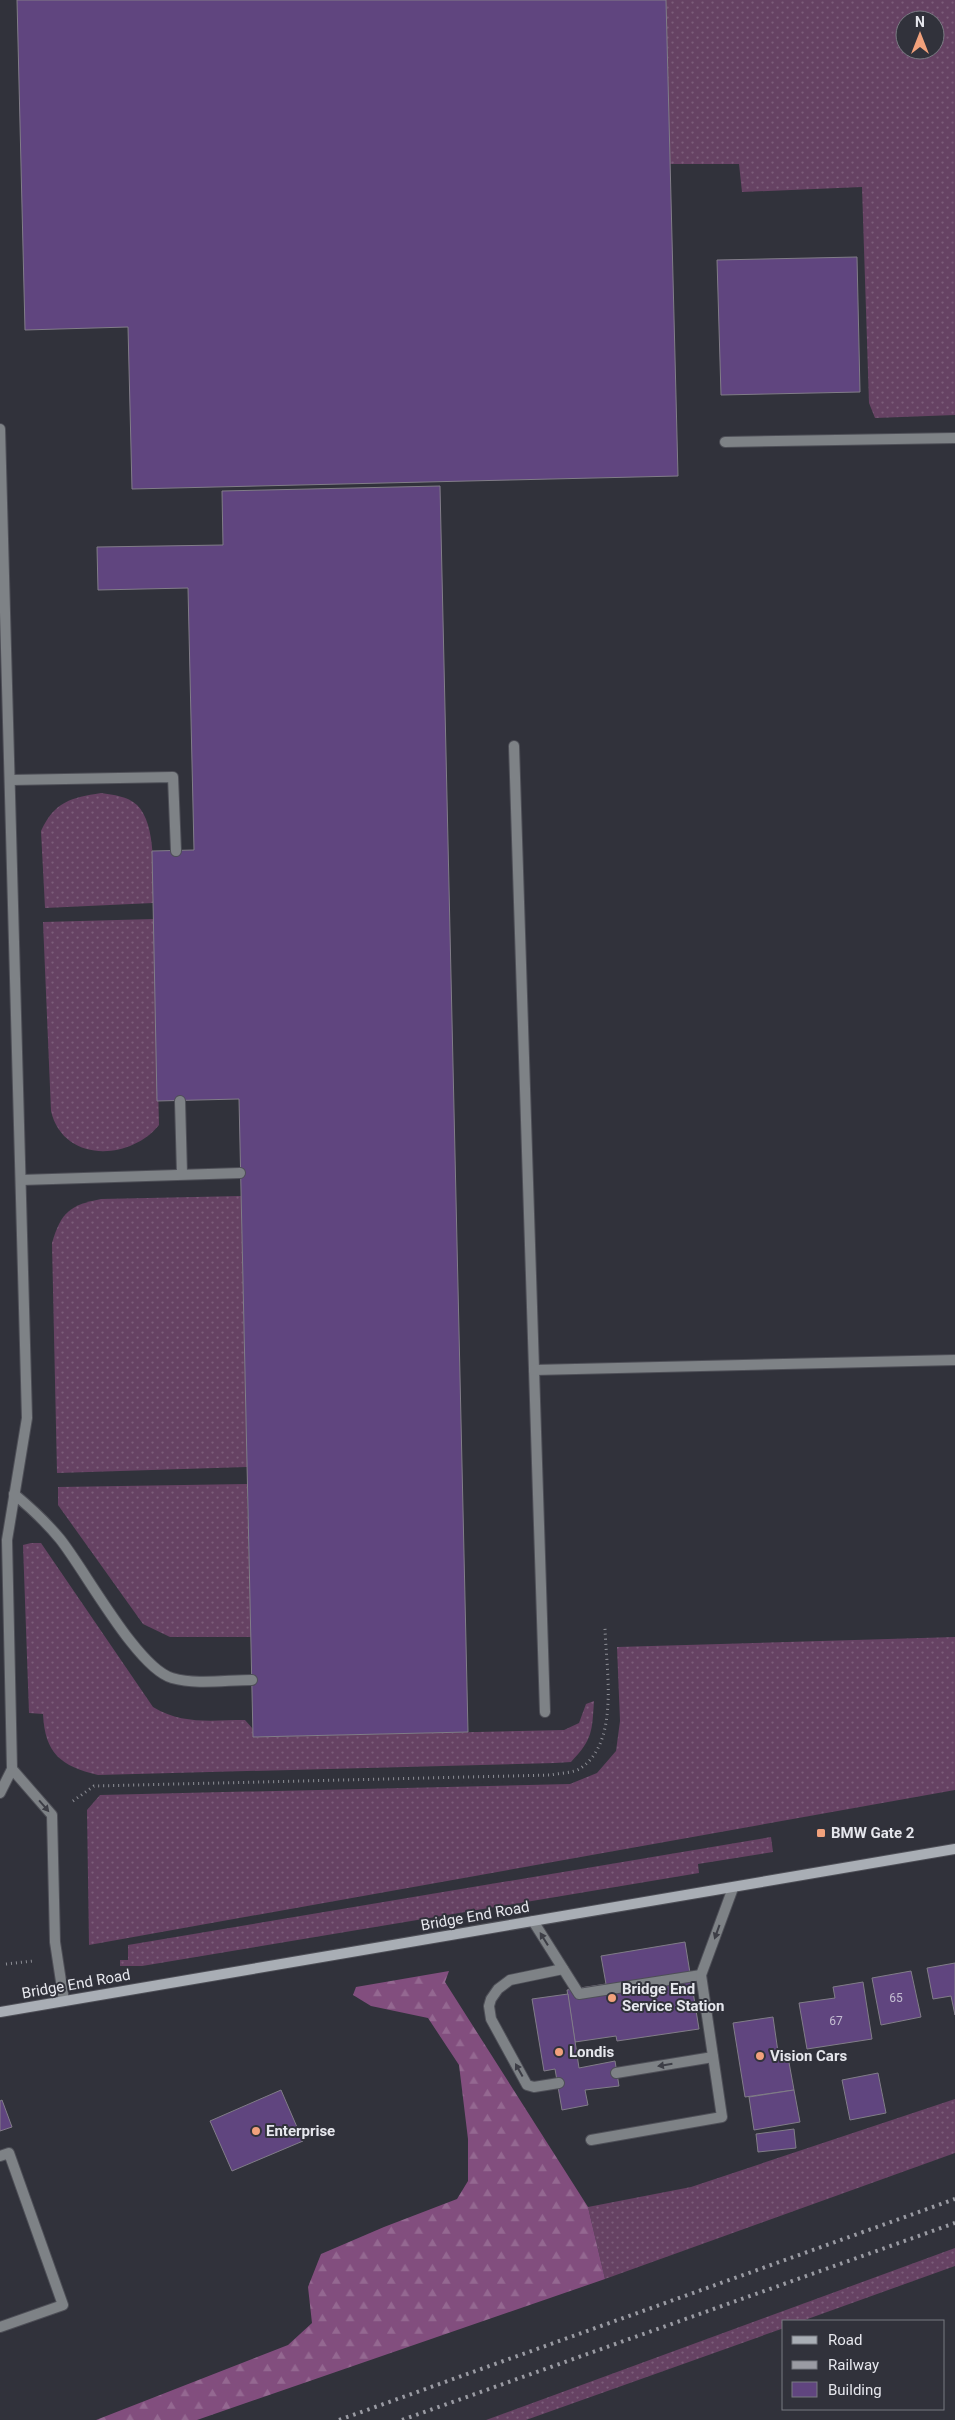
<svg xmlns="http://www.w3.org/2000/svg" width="955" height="2420" font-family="Roboto,sans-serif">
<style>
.grass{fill:url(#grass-dots);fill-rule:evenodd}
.forest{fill:url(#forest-firs)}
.building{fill:#60457f;stroke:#817d88}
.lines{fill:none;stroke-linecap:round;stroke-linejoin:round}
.lane-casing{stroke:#4e4f57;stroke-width:12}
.secondary-casing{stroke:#4e4f57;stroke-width:12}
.path{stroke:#8e8f96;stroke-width:3;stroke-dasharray:1 4;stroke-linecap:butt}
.lane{stroke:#7e8286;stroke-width:10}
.secondary{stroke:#a9aeb5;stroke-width:10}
.rail{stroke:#9a9ba3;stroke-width:4;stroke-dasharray:2.5 5;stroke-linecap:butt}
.oneway{fill:#3d3e46}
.poi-dot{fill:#f1a17c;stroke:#31323b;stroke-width:2}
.labels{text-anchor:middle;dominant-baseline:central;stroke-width:4;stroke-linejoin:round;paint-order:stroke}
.number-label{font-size:12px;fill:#c4bed2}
.poi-label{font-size:15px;font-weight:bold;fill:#e6e7ed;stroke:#31323b;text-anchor:start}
.street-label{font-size:15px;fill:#e6e7ed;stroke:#31323b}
</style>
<defs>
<pattern id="grass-dots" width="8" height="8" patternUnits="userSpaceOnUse" patternTransform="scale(1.25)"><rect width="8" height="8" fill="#664263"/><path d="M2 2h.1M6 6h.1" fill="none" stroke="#7c5d7a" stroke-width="1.8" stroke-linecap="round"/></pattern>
<pattern id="forest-firs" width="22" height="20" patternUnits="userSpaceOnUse" patternTransform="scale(1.25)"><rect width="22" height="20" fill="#824e7e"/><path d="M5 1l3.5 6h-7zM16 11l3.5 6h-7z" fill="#946891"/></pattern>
</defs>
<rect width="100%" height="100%" fill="#31323b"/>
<g class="grass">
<path d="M 666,0 L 955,0 L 955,415 L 875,418 L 869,403 L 862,187 L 742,192 L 739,164 L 670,164 ZM 905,20 L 935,20 L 935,50 L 905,50 Z"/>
<path d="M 101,793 C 114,795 127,796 137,805 C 157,824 153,878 153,903 L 45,908 L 41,831 C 55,801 71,798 101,793 Z"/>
<path d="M 154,919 L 159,1125 C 130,1161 63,1163 51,1111 L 43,922 Z"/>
<path d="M 241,1196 L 247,1467 L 57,1473 L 52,1243 C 61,1212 70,1205 101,1199 Z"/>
<polygon points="247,1484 251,1637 170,1637 143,1624 58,1505 58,1487"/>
<path d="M 31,1543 L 41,1543 L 153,1707 C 183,1725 211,1720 245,1720 L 253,1729 L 253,1737 L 564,1730 L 579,1723 L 586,1704 L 594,1701 C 592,1731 593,1739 571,1762 L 555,1763 L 98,1775 C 61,1766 45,1754 43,1714 L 29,1713 L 23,1545 Z"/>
<polygon points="955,1637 955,1790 89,1945 87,1810 100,1795 570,1784 597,1773 616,1751 620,1721 617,1647"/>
<polygon points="771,1837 773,1852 698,1864 699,1873 142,1966 120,1966 120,1960 128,1960 128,1945"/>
<polygon points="955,2099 955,2153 605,2279 588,2207 691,2187"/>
<polygon points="955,2248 955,2266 802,2321 784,2321 784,2328 526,2420 486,2420"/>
</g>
<polygon class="forest" points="449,1971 445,1982 588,2207 605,2279 197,2420 96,2420 288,2345 312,2323 308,2287 321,2254 384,2227 457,2199 468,2181 468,2139 459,2065 428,2018 371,2006 353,1995 356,1987"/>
<g class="building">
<polygon points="17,0 666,0 678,476 132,489 128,327 25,330"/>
<polygon points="857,257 860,392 721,395 717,260"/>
<polygon points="440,486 468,1732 253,1737 239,1099 157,1101 152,851 194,850 188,588 98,590 97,547 223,545 222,491"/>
<polygon points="685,1942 699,2029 617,2041 616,2036 575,2042 567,1990 606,1984 601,1956"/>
<polygon points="955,1963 955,2015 951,1996 933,1999 927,1968"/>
<polygon points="911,1971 921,2017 881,2025 872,1978"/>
<polygon points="863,1982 872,2039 807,2049 799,2003 835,1998 833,1987"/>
<polygon points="568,1994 579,2068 615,2061 619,2086 585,2090 588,2105 562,2110 555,2069 544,2071 532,1999"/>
<polygon points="773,2017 779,2059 788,2057 794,2090 745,2097 733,2023"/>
<polygon points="878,2073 886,2113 850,2120 842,2080"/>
<polygon points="281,2090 303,2141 232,2171 210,2121"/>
<polygon points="794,2090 800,2122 754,2130 749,2097"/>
<polygon points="2,2100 12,2127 0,2131 0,2101"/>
<polygon points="794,2129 796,2148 758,2152 756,2134"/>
</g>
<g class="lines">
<defs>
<g id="lane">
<polyline points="0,429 27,1418 7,1540 12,1769 0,1793"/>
<polyline points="725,442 955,438"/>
<polyline points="514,746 545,1712"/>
<polyline points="11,780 173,777 176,851"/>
<polyline points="180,1101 182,1174"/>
<polyline points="21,1180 240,1173"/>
<polyline points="534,1370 955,1360"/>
<path d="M 14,1494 C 31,1508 46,1522 60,1539 C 85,1570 137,1668 172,1678 C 197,1685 226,1680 252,1680"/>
<polyline points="12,1769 52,1815 55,1942 64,2001"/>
<polyline points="533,1921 579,1994 701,1975"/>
<polyline points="616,2073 713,2057"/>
<polyline points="559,2083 534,2087 527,2085 491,2019 489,2006 491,1999 498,1989 510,1980 563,1969"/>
<polyline points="591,2140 722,2117 701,1975 733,1888"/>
<polyline points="0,2156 9,2153 63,2305 0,2327"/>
</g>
<polyline id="secondary" points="0,2012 955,1849"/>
</defs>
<use href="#lane" class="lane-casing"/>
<use href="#secondary" class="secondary-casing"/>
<g class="path">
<path d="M 73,1801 L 94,1786 L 551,1775 C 560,1773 574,1773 581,1768 C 620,1741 606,1669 605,1628"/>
<polyline points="6,1964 33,1961"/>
</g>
<use href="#lane" class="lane"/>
<use href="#secondary" class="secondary"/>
<g class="rail">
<polyline points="339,2420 955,2199"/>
<polyline points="402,2420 955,2223"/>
</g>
</g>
<defs><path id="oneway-solid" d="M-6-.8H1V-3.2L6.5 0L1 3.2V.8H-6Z" transform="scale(1.25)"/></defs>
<g class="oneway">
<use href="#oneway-solid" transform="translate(44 1806) rotate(49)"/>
<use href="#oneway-solid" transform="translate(717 1932) rotate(110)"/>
<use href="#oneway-solid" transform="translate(544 1939) rotate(-122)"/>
<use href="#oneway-solid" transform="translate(665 2065) rotate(171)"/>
<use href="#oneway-solid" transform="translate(519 2070) rotate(-119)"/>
</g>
<g class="poi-dot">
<rect x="816" y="1828" width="10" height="10" rx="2.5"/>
<circle cx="612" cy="1998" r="5"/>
<circle cx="559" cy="2052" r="5"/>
<circle cx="760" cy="2056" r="5"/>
<circle cx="256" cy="2131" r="5"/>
</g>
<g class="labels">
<g class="number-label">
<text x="896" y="1998">65</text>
<text x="836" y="2021">67</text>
</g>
<g class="poi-label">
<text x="831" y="1833">BMW Gate 2</text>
<text x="622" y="1989">Bridge End<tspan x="622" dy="17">Service Station</tspan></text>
<text x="569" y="2052">Londis</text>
<text x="770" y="2056">Vision Cars</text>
<text x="266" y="2131">Enterprise</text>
</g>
<g class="street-label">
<text transform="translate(475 1916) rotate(-10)">Bridge End Road</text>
<text transform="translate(76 1984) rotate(-10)">Bridge End Road</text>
</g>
</g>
<rect x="782" y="2320" width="162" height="90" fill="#31323b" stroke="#797a82"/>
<rect x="792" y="2336" width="25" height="8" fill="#a9aeb5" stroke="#797a82"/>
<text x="828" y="2345" font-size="15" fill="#e6e7ed">Road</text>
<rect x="792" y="2361" width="25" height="8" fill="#9a9ba3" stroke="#797a82"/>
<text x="828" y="2370" font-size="15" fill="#e6e7ed">Railway</text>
<rect x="792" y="2382" width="25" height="15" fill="#60457f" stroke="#797a82"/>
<text x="828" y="2395" font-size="15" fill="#e6e7ed">Building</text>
<g transform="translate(920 35)"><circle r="24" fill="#31323b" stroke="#797a82"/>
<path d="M0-4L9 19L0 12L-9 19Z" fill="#f1a17c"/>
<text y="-8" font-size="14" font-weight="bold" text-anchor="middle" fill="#e6e7ed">N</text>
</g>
</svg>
